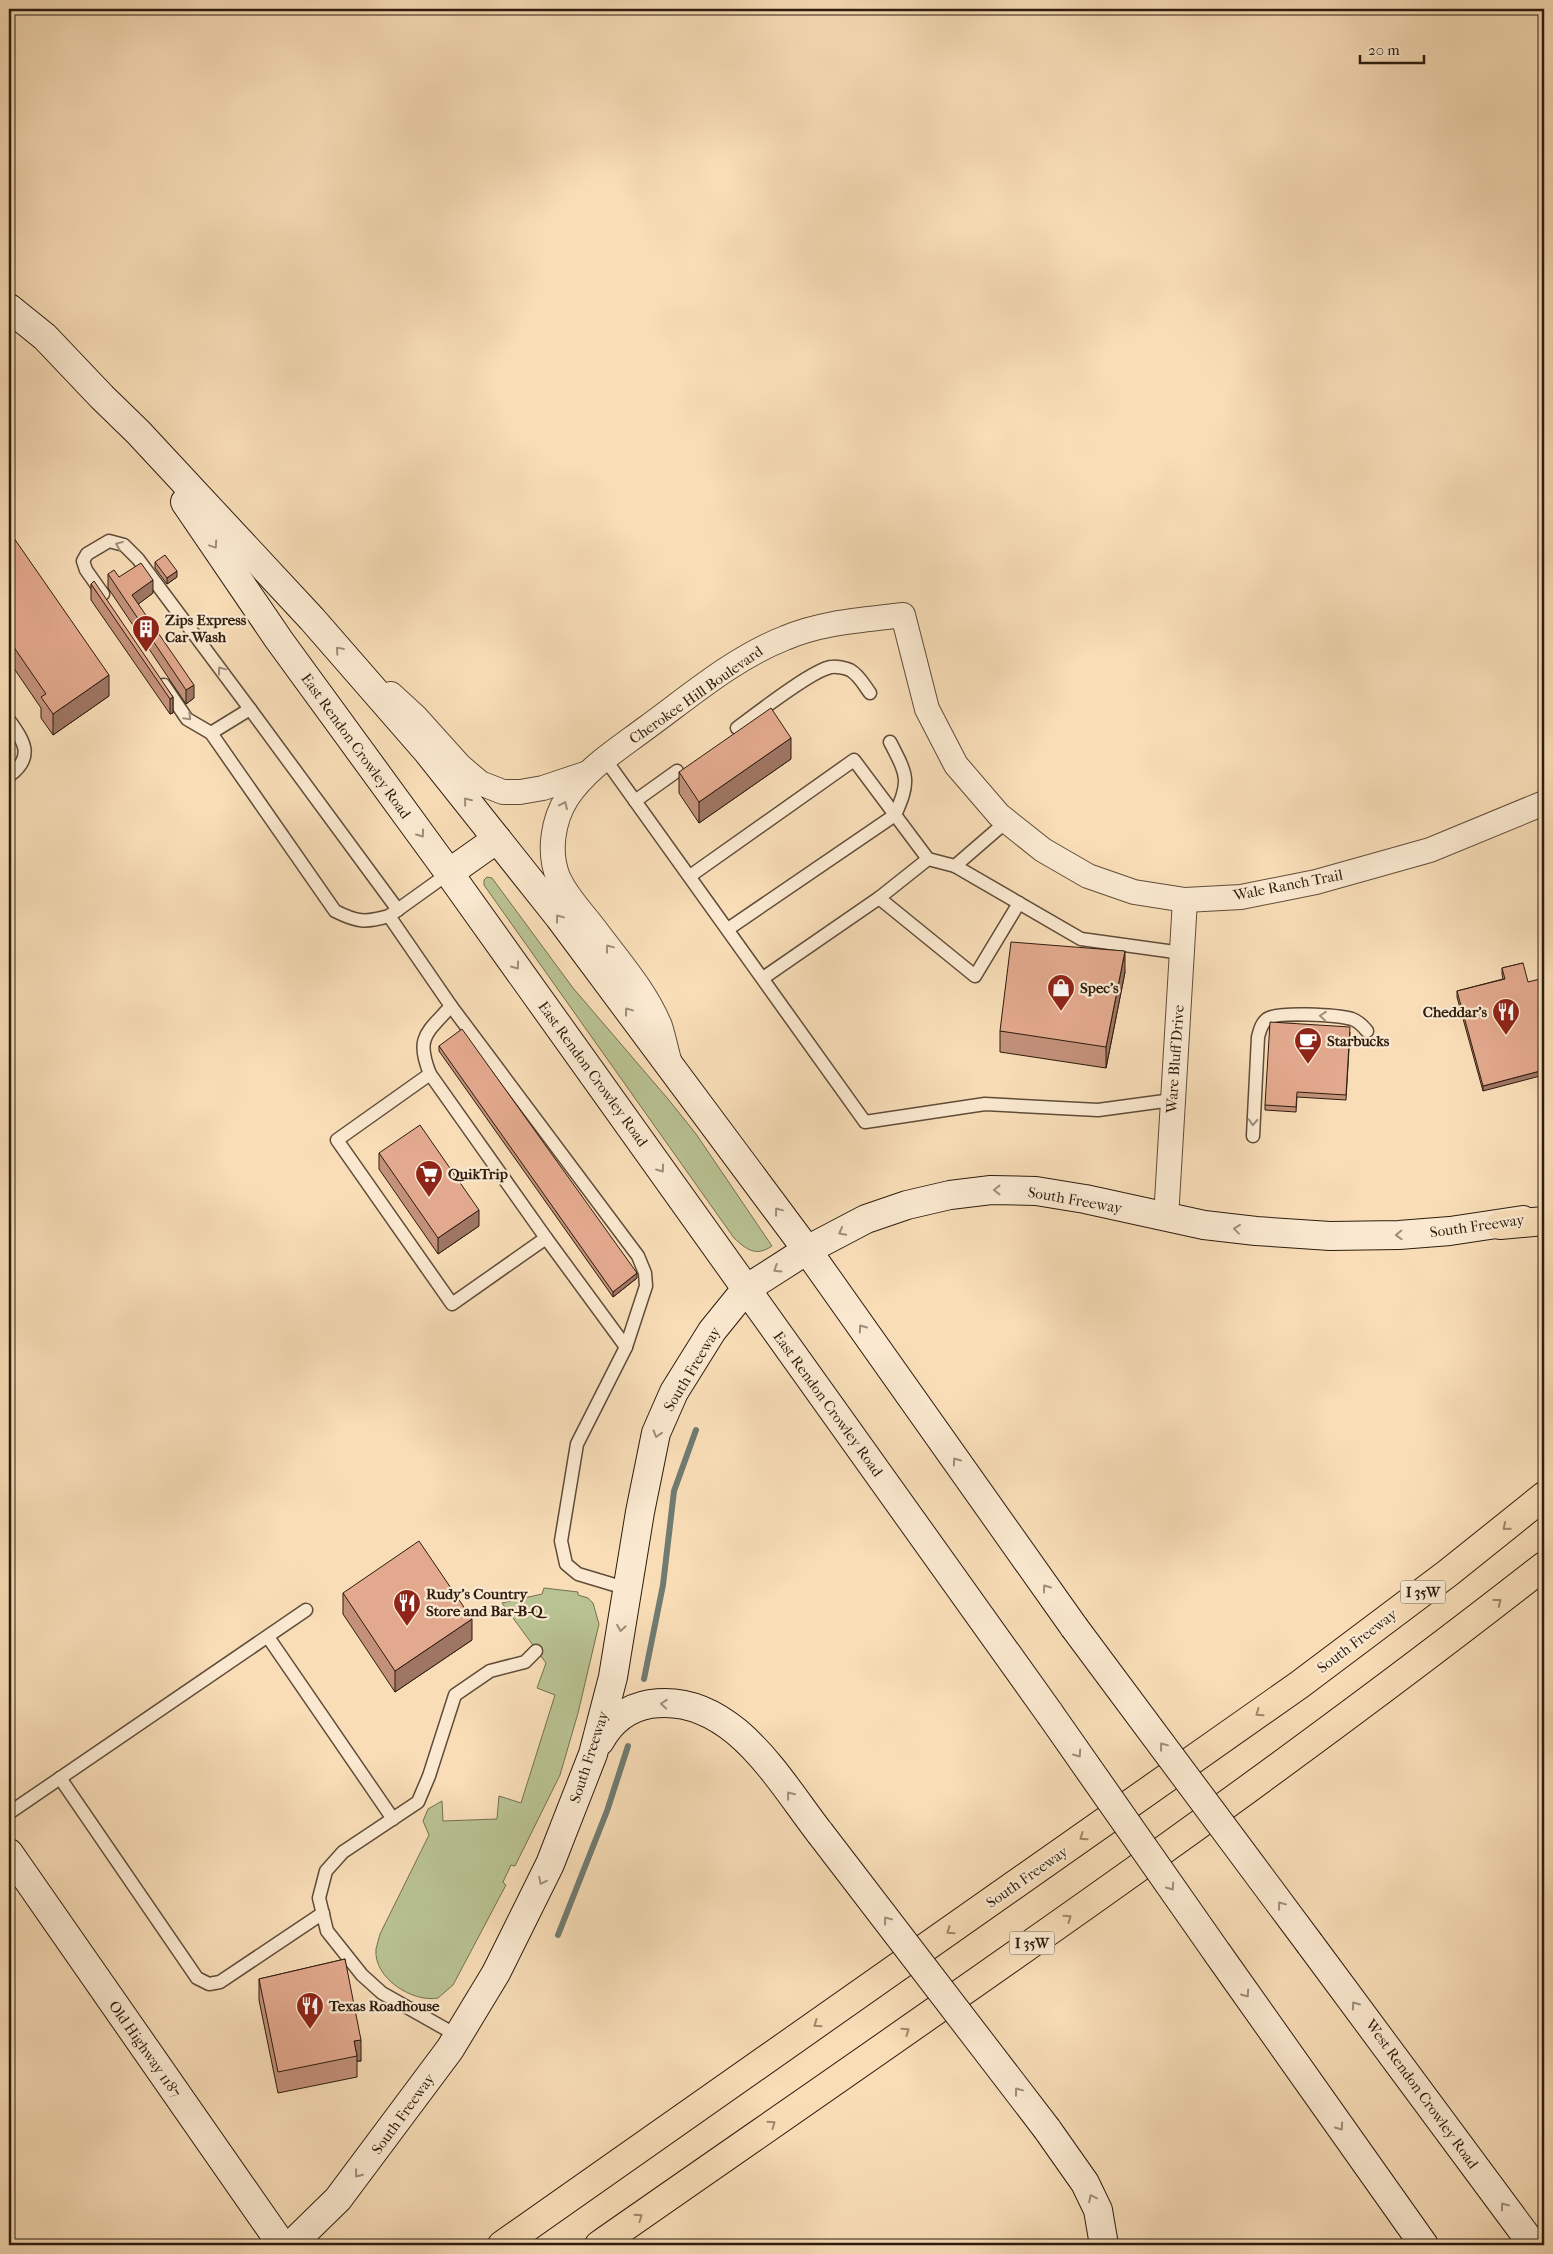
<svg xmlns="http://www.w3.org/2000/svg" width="1553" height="2254" font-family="'IM FELL French Canon',serif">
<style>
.green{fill:#b9c292;stroke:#736f50}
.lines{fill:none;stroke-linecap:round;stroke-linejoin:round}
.stream{stroke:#707b71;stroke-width:6}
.lane-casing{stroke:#604c38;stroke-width:15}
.street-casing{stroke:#604c38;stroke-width:26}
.secondary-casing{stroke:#2d1c0e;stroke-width:30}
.highway-casing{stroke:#2d1c0e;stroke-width:30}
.lane{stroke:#fae9d0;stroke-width:12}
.street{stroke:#fae9d0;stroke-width:24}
.secondary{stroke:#fae9d0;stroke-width:28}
.highway{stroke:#f8ddb7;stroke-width:28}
.secondary-bridge-casing{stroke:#2d1c0e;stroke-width:30;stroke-linecap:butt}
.secondary-bridge{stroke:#fae9d0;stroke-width:28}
.wall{fill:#c3917a;stroke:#2d1c0e}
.shaded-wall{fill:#9f7663;stroke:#2d1c0e}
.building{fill:#e3a98e;stroke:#2d1c0e}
.oneway{stroke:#9e8d79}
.oneway2{stroke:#9d866b}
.labels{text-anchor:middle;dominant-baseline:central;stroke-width:4.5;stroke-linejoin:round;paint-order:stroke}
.shield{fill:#fae9d0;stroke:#6a5a48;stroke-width:1}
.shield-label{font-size:14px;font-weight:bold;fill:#2d1c0e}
.poi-label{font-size:15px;font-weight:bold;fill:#2d1c0e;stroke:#fae9d0;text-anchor:start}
.street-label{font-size:15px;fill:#2d1c0e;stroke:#fae9d0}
</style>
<rect width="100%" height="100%" fill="#f8ddb7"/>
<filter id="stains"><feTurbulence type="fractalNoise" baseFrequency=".004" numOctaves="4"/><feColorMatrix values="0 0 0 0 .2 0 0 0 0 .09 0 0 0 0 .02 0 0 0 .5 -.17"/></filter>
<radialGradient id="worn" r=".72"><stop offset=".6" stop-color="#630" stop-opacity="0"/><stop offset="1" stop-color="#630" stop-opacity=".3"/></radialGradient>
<g class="green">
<path d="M 487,877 L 492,878 L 573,988 L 668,1099 L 696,1134 L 772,1246 C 756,1257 747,1250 734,1238 L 484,885 L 484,880 Z"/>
<path d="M 544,1588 L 578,1592 L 578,1595 L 588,1598 L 593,1603 L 599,1624 L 578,1713 L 560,1775 L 515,1866 L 511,1865 L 503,1882 L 506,1885 L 453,1985 L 438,1998 C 413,2003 373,1978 376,1949 C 377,1944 379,1939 380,1934 L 429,1835 L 423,1821 L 428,1809 L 442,1801 L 443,1821 L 497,1819 L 499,1796 L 521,1803 L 555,1695 L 537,1688 L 546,1663 L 502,1603 L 542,1594 Z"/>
</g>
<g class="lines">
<g class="stream">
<polyline points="644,1679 663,1585 674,1491 696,1430"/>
<polyline points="558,1935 607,1811 628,1746"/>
</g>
<defs>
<g id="lane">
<polyline points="103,594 86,570 83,561 87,554 109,541 124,545 138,559 250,709"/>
<path d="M 164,685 L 187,719 L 211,733 L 335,911 C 357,922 365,923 389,916"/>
<path d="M 9,720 C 24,741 35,757 9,776"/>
<path d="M 737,728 C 756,714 812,670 831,667 C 836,666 846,668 850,670 C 859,675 864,685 870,693"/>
<polyline points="211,733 250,709 398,910"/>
<polyline points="605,759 865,1122 985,1104 1098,1110 1172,1100"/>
<polyline points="635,801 677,771"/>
<polyline points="1007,821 955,866 928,859 879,898 975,976 1019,903"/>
<polyline points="955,866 1081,939 1182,953"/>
<path d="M 449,873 L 389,916 L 451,1006 C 427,1033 415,1037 430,1074 L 337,1140 L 452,1304 L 546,1238 L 626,1347 L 577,1444 L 561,1541 L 566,1564 L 578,1574 L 628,1589"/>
<polyline points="690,876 854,760 928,859"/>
<path d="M 728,929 L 895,815 C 911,780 907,775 890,742"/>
<polyline points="763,978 879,898"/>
<polyline points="451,1006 638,1256 645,1273 646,1286 626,1347"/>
<polyline points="430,1074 546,1238"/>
<path d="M 1253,1136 L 1258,1037 C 1260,1030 1261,1024 1267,1019 C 1277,1011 1338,1015 1352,1019 C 1358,1021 1363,1026 1367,1031"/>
<polyline points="268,1637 393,1819"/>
<polyline points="60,1778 197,1978 209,1984 220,1982 323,1913"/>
<polyline points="9,1813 306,1610"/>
<polyline points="458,2036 382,1993 362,1975 327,1931 319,1898 326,1871 343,1852 418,1802 429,1776 455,1695 490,1671 525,1662 536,1651"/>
</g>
<g id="street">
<polyline points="391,694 415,716 460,766 480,783 503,792 520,792 543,788 585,774"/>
<path d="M 670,1063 C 666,1051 664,1038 660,1026 C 645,990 618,960 595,929 C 583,913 566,896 558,877 C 548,852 553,820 567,798 C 587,768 618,749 646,728 C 690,696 734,658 785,638 C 822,622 863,620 903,615 L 927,709 L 956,765 L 999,815 L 1043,850 L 1088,876 L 1134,892 L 1185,900 L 1241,897 L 1316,882 L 1430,850 L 1544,803"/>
<polyline points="1166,1218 1185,900"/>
</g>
<g id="secondary">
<polyline points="9,308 45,337 102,397 138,432 312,619 427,751 559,917 807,1250 1074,1627"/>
<polyline points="185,502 279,640 449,873 1050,1714"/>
<polyline points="449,873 497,839"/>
<path d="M 600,1741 C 611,1721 627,1708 650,1704 C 731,1692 778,1779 820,1833"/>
<polyline points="9,1853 282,2245"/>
<polyline points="1310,1944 1533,2245"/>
<polyline points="1218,1954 1424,2245"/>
<polyline points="1047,2129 1085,2183 1098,2210 1104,2245"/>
<polyline points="291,2245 338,2199 450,2049 496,1973 550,1864 593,1754 613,1677 640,1512 656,1433 674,1392 712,1331 746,1289 807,1250 866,1219 907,1205 950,1195 991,1190 1036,1191 1085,1199 1204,1225 1256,1231 1330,1236 1399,1235 1450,1231 1523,1220"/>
</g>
<g id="highway">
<polyline points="1500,1225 1544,1221"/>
<polyline points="502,2245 1299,1685 1448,1573 1544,1496"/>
<path d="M 599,2245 C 917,2023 1239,1805 1544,1566"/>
</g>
</defs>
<use href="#lane" class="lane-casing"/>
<use href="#street" class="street-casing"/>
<use href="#secondary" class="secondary-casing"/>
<use href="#highway" class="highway-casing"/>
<use href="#lane" class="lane"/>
<use href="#street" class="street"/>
<use href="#secondary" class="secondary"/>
<use href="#highway" class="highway"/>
<defs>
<g id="secondary-bridge">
<polyline points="1074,1627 1310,1944"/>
<polyline points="1050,1714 1218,1954"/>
<polyline points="820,1833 1047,2129"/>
</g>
</defs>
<use href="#secondary-bridge" class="secondary-bridge-casing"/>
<use href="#secondary-bridge" class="secondary-bridge"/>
</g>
<g class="wall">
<polygon points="9,531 109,696 53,735 41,718 41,708 9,661"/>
<polygon points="155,562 177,577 167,584 155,568"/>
<polygon points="108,574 119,577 153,593 138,604 194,698 186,704 108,588"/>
<polygon points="91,584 173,697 173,713 170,714 91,600"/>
<polygon points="791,759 699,823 679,793 679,772"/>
<polygon points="1523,963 1483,1091 1457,997 1457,991 1503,979 1502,974 1502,968"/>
<polygon points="1125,972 1106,1068 1000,1052 1000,1031"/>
<polygon points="1350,1032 1346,1100 1297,1097 1296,1112 1265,1110 1265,1105"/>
<polygon points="439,1046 637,1278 613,1297 439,1051"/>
<polygon points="379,1153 479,1226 438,1254 379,1169"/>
<polygon points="343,1593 472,1640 395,1692 343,1614"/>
<polygon points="345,1959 361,2061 357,2061 357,2077 278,2093 259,2000 259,1979"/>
</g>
<g class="shaded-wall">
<polygon points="177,571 177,577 167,584 167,578"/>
<polygon points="153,580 153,593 132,609 132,595"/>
<polygon points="109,675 109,696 53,735 53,714"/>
<polygon points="194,685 194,698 186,704 186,690"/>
<polygon points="173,697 173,713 170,714 170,699"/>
<polygon points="791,738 791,759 699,823 699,802"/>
<polygon points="1125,951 1125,972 1106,1068 1106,1047"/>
<polygon points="1544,1070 1544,1075 1483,1091 1483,1086"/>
<polygon points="479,1210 479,1226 438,1254 438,1238"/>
<polygon points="637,1273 637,1278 613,1297 613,1292"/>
<polygon points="472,1619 472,1640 395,1692 395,1671"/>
<polygon points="361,2040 361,2061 357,2061 357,2056 354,2041"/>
</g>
<g class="building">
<polygon points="9,531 109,675 53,714 41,697 46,694 9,640"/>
<polygon points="165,555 177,571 167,578 155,562"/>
<polygon points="141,563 153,580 132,595 194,685 186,690 108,574 114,570 119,577"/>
<polygon points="94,581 173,697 170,699 91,584"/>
<polygon points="771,708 791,738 699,802 679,772"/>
<polygon points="1011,942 1125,951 1106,1047 1000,1031"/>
<polygon points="1523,963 1528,982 1544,978 1544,1070 1483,1086 1457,991 1505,979 1502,968"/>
<polygon points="1270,1022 1350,1027 1346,1095 1297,1092 1296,1107 1265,1105"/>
<polygon points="462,1029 637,1273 613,1292 439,1046"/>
<polygon points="420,1125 479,1210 438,1238 379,1153"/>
<polygon points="419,1541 472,1619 395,1671 343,1593"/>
<polygon points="345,1959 361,2040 354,2041 357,2056 278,2072 259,1979"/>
</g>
<defs><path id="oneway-chevron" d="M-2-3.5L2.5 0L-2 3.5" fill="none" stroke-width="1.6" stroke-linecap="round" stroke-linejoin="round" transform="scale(1.25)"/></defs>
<g class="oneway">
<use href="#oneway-chevron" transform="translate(119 545) rotate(-158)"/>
<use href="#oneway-chevron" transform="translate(214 545) rotate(56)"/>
<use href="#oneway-chevron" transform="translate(339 650) rotate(-131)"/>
<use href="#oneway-chevron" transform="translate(221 670) rotate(-127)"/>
<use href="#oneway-chevron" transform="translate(188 717) rotate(45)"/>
<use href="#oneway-chevron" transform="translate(467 801) rotate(-129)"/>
<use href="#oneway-chevron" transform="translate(564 805) rotate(-65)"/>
<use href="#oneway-chevron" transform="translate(421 834) rotate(54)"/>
<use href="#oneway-chevron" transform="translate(559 918) rotate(-127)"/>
<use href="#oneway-chevron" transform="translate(609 948) rotate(-127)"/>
<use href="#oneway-chevron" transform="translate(516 966) rotate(54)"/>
<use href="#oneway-chevron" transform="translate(628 1011) rotate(-127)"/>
<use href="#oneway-chevron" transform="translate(1323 1016) rotate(-176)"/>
<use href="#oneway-chevron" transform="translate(1253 1122) rotate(93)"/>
<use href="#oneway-chevron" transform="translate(661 1169) rotate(54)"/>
<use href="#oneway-chevron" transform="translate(997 1190) rotate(-180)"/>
<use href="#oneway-chevron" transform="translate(778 1211) rotate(-127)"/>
<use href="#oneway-chevron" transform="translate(1237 1229) rotate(-173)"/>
<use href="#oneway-chevron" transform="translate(842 1232) rotate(152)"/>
<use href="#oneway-chevron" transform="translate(1399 1235) rotate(178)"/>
<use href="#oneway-chevron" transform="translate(777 1269) rotate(148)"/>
<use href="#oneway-chevron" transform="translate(862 1328) rotate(-125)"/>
<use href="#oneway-chevron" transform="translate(657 1434) rotate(107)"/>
<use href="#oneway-chevron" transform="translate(956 1461) rotate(-125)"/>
<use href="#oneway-chevron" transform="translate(1046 1588) rotate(-125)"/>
<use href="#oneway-chevron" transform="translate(621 1628) rotate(99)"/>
<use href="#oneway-chevron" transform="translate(664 1704) rotate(-176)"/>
<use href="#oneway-chevron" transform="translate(1163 1746) rotate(-127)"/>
<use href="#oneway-chevron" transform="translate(1078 1754) rotate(55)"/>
<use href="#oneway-chevron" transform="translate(790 1795) rotate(-128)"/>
<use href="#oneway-chevron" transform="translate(542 1881) rotate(116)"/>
<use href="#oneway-chevron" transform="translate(1171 1887) rotate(55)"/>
<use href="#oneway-chevron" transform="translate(1281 1905) rotate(-127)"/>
<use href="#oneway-chevron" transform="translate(887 1920) rotate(-127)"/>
<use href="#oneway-chevron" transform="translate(1246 1994) rotate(55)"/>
<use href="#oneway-chevron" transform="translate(1355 2005) rotate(-126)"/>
<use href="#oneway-chevron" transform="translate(1018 2091) rotate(-127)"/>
<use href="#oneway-chevron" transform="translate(1340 2127) rotate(55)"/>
<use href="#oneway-chevron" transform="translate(358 2174) rotate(128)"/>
<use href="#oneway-chevron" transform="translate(1092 2198) rotate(-116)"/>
<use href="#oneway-chevron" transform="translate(1504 2206) rotate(-126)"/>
</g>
<g class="oneway2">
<use href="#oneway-chevron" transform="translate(1506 1527) rotate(141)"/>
<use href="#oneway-chevron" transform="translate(1498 1602) rotate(-38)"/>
<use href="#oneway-chevron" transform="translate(1259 1713) rotate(145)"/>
<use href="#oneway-chevron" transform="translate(1083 1837) rotate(145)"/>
<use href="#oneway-chevron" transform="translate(1068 1918) rotate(-35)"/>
<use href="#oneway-chevron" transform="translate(950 1931) rotate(145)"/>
<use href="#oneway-chevron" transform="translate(817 2024) rotate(145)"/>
<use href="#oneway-chevron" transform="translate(906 2031) rotate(-35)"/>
<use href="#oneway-chevron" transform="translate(772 2124) rotate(-35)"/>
<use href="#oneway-chevron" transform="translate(639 2217) rotate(-35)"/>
</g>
<defs>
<symbol id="building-pin" viewBox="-11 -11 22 30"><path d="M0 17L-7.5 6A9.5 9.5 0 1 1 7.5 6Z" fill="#8f2418" stroke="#fae9d0"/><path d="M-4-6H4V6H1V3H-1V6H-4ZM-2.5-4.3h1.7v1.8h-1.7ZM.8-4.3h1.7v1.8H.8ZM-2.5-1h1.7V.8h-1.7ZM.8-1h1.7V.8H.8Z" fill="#fff"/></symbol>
<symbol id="shop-pin" viewBox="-11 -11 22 30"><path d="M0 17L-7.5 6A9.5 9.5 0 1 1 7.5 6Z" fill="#8f2418" stroke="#fae9d0"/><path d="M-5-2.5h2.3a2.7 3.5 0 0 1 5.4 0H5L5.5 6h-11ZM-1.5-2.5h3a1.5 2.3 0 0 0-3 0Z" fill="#fff"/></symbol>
<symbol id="restaurant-pin" viewBox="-11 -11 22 30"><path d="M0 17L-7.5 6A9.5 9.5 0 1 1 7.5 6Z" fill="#8f2418" stroke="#fae9d0"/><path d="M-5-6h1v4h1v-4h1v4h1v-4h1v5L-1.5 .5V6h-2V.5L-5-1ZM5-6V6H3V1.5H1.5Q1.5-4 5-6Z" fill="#fff"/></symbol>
<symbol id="cafe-pin" viewBox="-11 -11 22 30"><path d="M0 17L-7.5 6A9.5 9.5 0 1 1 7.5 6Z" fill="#8f2418" stroke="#fae9d0"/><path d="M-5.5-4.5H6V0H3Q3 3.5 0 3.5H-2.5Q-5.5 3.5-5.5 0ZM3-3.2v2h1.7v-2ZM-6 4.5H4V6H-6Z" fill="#fff"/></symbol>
<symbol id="supermarket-pin" viewBox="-11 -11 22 30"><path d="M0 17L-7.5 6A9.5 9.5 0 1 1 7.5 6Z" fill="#8f2418" stroke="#fae9d0"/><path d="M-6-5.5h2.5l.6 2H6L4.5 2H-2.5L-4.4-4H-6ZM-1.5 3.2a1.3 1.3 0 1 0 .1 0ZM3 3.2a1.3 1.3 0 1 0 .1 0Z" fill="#fff"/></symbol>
</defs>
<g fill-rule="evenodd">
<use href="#building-pin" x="130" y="613" width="32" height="43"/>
<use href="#shop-pin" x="1045" y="972" width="32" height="43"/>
<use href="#restaurant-pin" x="1490" y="996" width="32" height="43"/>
<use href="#cafe-pin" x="1292" y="1025" width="32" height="43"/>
<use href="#supermarket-pin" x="413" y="1158" width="32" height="43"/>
<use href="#restaurant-pin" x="391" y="1587" width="32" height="43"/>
<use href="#restaurant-pin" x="294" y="1990" width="32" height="43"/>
</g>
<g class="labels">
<g class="shield">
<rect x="1400.5" y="1580.5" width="45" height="23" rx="4"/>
<rect x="1009.5" y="1931.5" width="45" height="23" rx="4"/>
</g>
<g class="shield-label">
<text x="1423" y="1592">I 35W</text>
<text x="1032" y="1943">I 35W</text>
</g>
<g class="poi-label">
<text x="165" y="620">Zips Express<tspan x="165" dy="17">Car Wash</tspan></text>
<text x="1080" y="988">Spec's</text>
<text x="1487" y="1012" text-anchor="end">Cheddar's</text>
<text x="1327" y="1041">Starbucks</text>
<text x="448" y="1174">QuikTrip</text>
<text x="426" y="1594">Rudy's Country<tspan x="426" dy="17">Store and Bar-B-Q</tspan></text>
<text x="329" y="2006">Texas Roadhouse</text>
</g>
<g class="street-label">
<text transform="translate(696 695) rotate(-35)">Cherokee Hill Boulevard</text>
<text transform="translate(356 746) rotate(54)">East Rendon Crowley Road</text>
<text transform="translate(1288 885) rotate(-11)">Wale Ranch Trail</text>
<text transform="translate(1175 1059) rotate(-86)">Ware Bluff Drive</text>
<text transform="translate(593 1074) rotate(54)">East Rendon Crowley Road</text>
<text transform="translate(1075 1200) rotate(10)">South Freeway</text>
<text transform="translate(1477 1226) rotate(-8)">South Freeway</text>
<text transform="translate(692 1369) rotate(-59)">South Freeway</text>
<text transform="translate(828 1404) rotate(54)">East Rendon Crowley Road</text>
<text transform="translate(1357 1641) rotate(-37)">South Freeway</text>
<text transform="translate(589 1757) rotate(-72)">South Freeway</text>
<text transform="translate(1027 1877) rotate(-35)">South Freeway</text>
<text transform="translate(145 2049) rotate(55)">Old Highway 1187</text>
<text transform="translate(1422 2094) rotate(54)">West Rendon Crowley Road</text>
<text transform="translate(403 2114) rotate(-54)">South Freeway</text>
</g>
</g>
<rect width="1553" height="2254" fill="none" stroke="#f8ddb7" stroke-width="30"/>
<rect x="10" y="10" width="1533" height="2234" fill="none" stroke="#2d1c0e" stroke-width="2.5"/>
<rect x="15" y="15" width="1523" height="2224" fill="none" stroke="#2d1c0e"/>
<path d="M1360 55v8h64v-8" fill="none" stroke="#2d1c0e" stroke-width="2.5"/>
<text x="1368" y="55" font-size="15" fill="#2d1c0e" stroke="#fae9d0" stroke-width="4" paint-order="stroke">20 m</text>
<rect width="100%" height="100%" filter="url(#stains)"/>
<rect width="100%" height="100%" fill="url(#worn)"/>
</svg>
